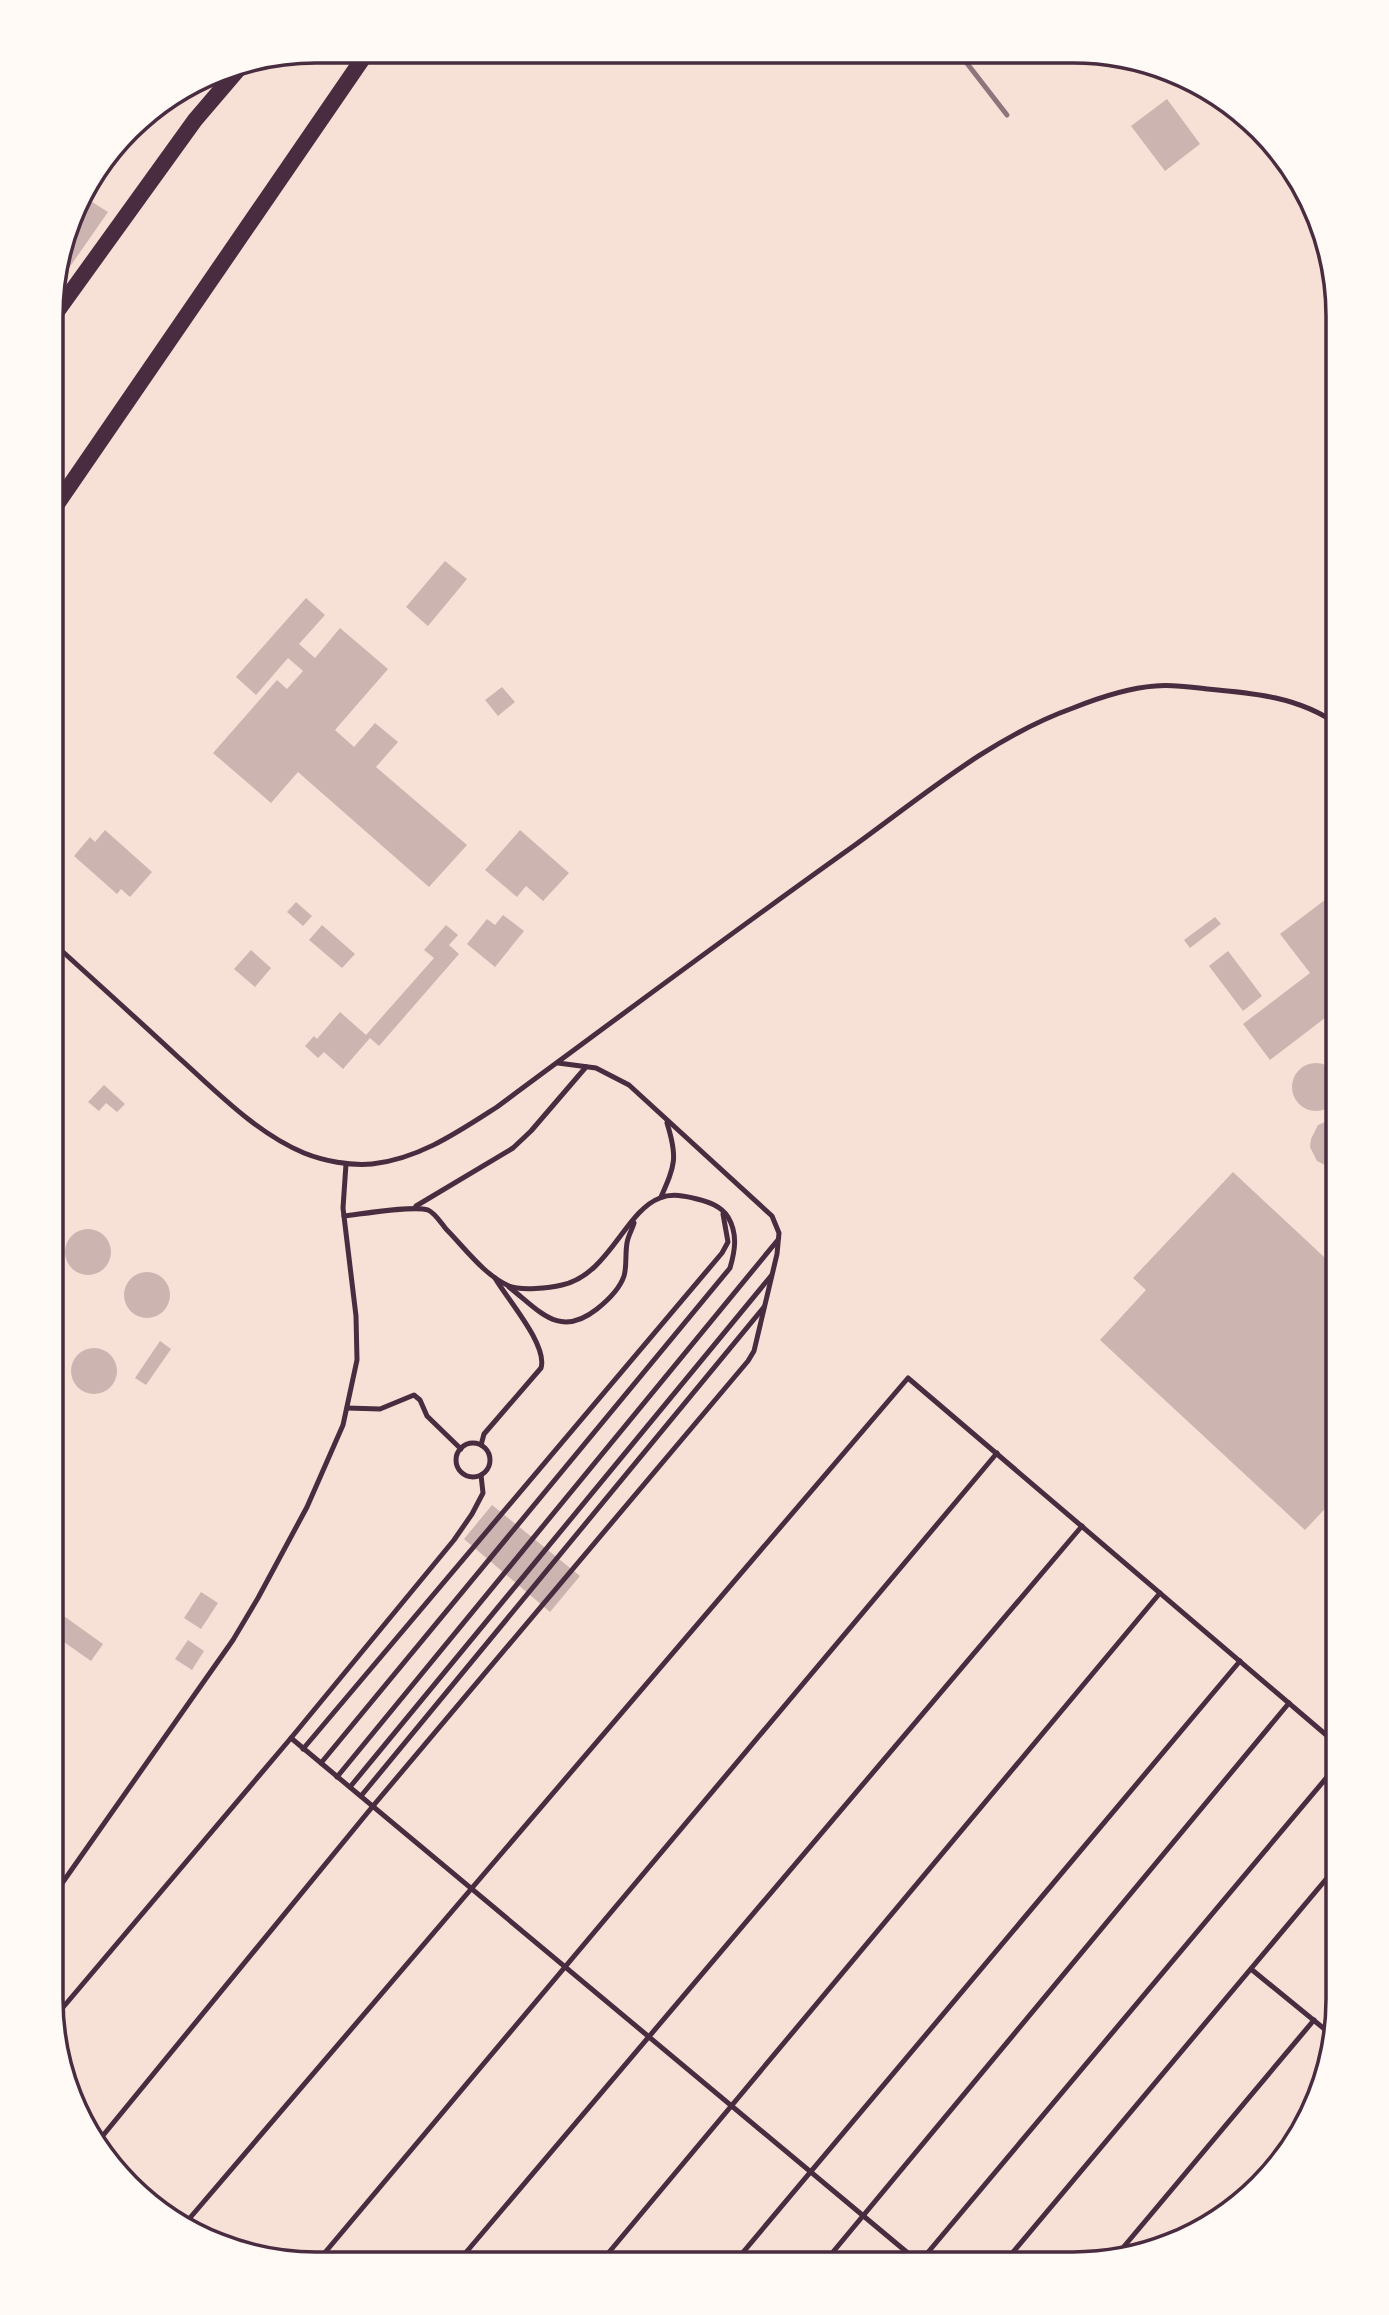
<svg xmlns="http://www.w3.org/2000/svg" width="1389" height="2315" font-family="'Crimson Pro',serif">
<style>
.building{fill:#ccb4b1}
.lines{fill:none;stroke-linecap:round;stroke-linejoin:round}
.service{stroke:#4a2c40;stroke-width:5}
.trunk{stroke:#4a2c40;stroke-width:16}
.rail{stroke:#8f747c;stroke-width:5}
.rim{fill:none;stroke:#4a2c40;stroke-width:3.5}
</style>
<rect width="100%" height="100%" fill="#f7e1d7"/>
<g class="building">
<polygon points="1167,99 1200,144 1165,171 1131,126"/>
<polygon points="92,202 108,212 69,268 59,261 65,242"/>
<polygon points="445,561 467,579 428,626 406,607"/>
<polygon points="306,598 325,615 299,644 315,658 340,628 388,669 335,730 354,747 375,723 398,742 376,767 467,845 429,887 298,772 271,803 213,753 277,680 287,689 303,671 288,658 256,695 236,677"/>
<polygon points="502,687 515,702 498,716 485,700"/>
<polygon points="105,830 152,872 130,897 121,889 117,894 74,856 90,837 95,842"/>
<polygon points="520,830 569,873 543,901 526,886 517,897 485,870"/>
<polygon points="1338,890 1338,1008 1270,1060 1243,1024 1310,973 1280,934"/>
<polygon points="296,902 312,916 303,926 287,912"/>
<polygon points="503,915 524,931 495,967 467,944 487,919 495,925"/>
<polygon points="1215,917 1221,924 1190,948 1184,940"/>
<polygon points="322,925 355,954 342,968 309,940"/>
<polygon points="446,925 458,935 449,945 459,954 379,1046 370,1038 343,1069 324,1052 318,1058 305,1046 314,1036 317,1039 340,1012 366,1035 434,958 424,950"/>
<polygon points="251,950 271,968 255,987 234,969"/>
<polygon points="1228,951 1262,996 1243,1011 1209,966"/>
<circle cx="1316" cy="1087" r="24"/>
<polygon points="104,1085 125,1104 117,1112 106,1103 99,1111 88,1102"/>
<polygon points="1332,1119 1338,1119 1338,1168 1331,1168 1317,1161 1310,1147 1311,1139 1318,1125"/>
<polygon points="1233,1172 1338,1270 1338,1495 1305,1530 1100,1340 1146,1290 1133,1278"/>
<circle cx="88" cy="1252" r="23"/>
<circle cx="147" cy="1295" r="23"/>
<polygon points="52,1314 58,1325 58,1333 52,1345"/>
<polygon points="160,1341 171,1349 146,1385 135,1378"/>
<circle cx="94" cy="1371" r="23"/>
<polygon points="492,1505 580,1576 550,1612 464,1539"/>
<polygon points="201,1592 218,1603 201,1629 184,1618"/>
<polygon points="61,1614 103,1644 91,1661 51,1633 51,1627"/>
<polygon points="188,1640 204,1651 192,1670 175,1659"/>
</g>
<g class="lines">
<g class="service">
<path d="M 52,942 C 94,980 136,1018 178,1057 C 216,1091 256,1133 304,1153 C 324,1161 350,1166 372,1164 C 419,1159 458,1132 497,1107 C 616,1019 734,931 855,845 C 924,795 992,737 1073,708 C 1098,698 1128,688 1155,686 C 1172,684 1190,687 1207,689 C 1253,693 1300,697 1338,725"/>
<path d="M 661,1197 C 675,1165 678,1158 667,1123"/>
<polyline points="416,1206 513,1148 531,1131 586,1067"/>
<path d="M 509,1287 C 540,1311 559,1339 597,1309 C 607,1301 620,1288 624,1276 C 627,1266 625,1254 627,1243 C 628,1236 632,1230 634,1223"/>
<polyline points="347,1408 380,1409 414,1395 420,1400 427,1416 461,1449"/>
<circle cx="473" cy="1460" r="17"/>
<path d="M 481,1445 L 484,1434 L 541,1368 C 548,1345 507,1299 495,1278"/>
<polyline points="291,1738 921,2264"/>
<polyline points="303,1749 722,1253 728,1242 723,1214"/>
<path d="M 321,1763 L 730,1268 C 735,1251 738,1234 728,1217 C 721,1206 709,1202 697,1199 C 685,1196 672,1193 660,1198 C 625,1211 609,1275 562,1285 C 550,1288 521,1291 509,1286 C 485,1276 464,1247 446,1229 C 441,1223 435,1213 428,1210 C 415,1205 362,1214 344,1216"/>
<polyline points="337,1777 777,1241"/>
<polyline points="350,1787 771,1276"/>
<polyline points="361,1796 764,1307"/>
<polyline points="51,1899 233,1640 258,1598 307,1507 343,1425 357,1360 356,1316 343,1208 346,1164"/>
<polyline points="1251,1969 1333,2036"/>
<polyline points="54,2018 291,1738 454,1540 472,1514 483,1493 481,1475"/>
<polyline points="96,2144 373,1806 748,1361 754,1351 777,1254 779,1233 772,1216 629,1085 596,1068 558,1063"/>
<polyline points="1280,2164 1285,2158"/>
<polyline points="183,2226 908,1378 1338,1745"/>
<polyline points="1116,2256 1314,2020"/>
<polyline points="317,2262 997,1453"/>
<polyline points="457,2263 1082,1526"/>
<polyline points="600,2263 1160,1593"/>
<polyline points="734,2263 1240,1661"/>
<polyline points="919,2263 1338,1764"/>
<polyline points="823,2264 1289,1703"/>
<polyline points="1003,2264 1338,1865"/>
</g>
<g class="trunk">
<polyline points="53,317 195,120 242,65"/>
<polyline points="53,510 368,51"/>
</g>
<polyline class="rail" points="959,53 1007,115"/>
</g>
<path d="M0 0H1389V2315H0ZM316 63H1073A253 253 0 0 1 1326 316V1999A253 253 0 0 1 1073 2252H316A253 253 0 0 1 63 1999V316A253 253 0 0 1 316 63Z" fill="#fffaf5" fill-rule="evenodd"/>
<path class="rim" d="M316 63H1073A253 253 0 0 1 1326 316V1999A253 253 0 0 1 1073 2252H316A253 253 0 0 1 63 1999V316A253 253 0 0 1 316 63Z"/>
</svg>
